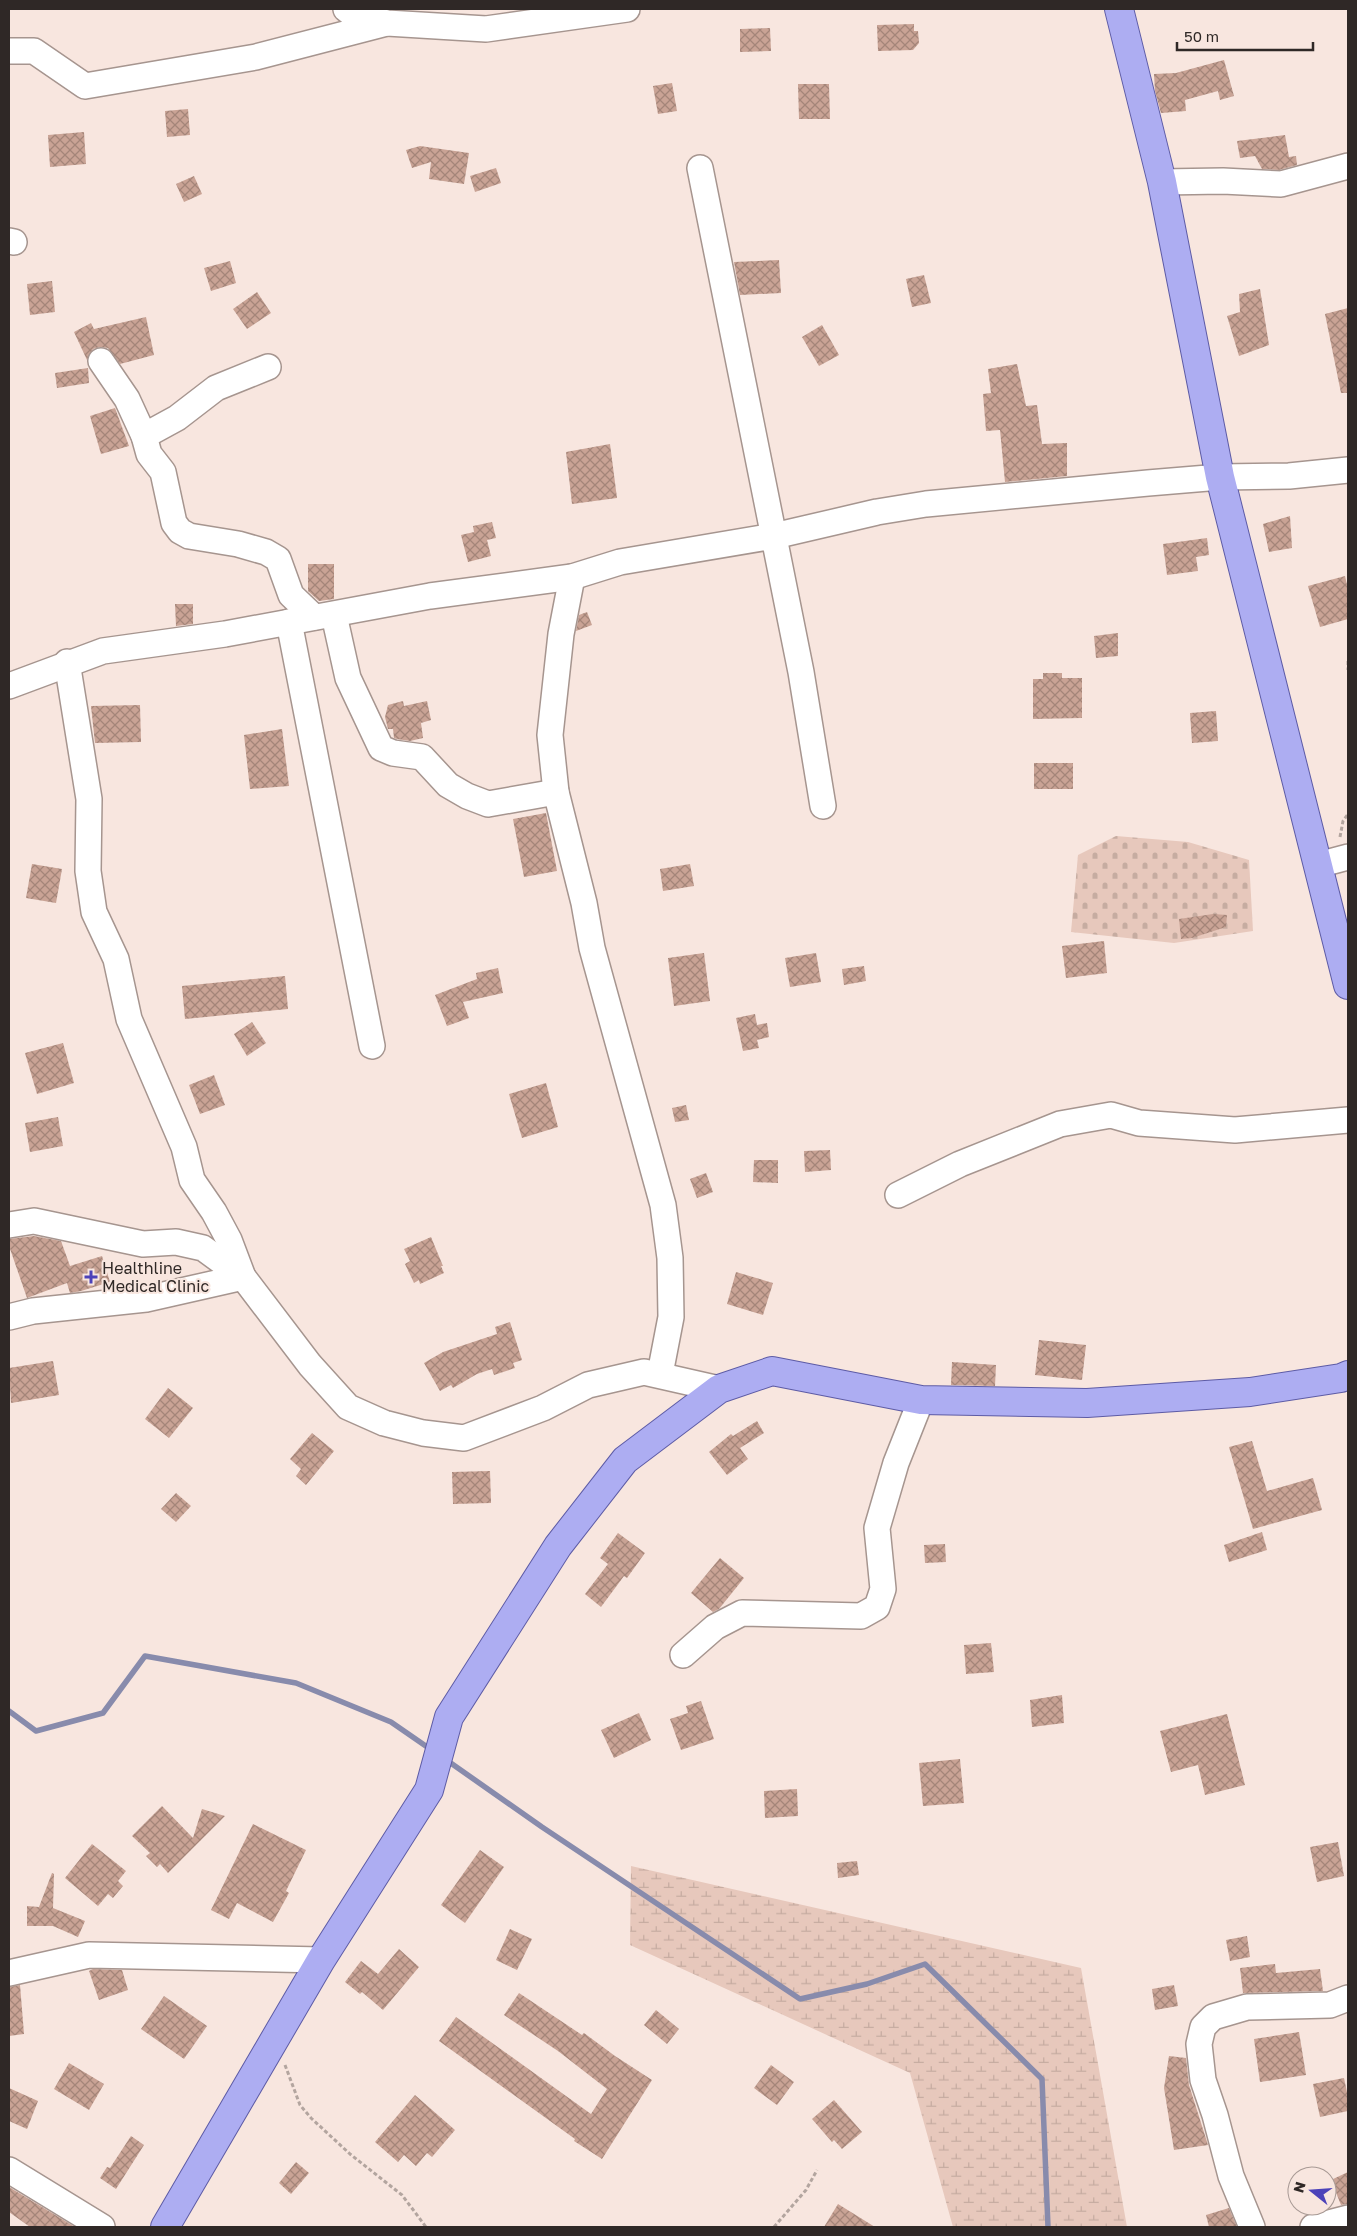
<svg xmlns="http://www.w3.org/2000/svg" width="1357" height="2236" font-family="'Golos Text',sans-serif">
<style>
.wetland{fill:url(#wetland-marsh)}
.cemetery{fill:url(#cemetery-stones)}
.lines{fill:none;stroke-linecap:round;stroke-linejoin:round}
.stream{stroke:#888bac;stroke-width:5.5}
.building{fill:url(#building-cross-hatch)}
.minor-casing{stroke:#a6958f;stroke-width:28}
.major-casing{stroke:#5d5ba5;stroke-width:30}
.path{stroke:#b3a59f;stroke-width:3;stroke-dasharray:4 2.5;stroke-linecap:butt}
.minor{stroke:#fff;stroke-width:25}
.major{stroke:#adadf2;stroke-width:28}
.poi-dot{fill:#4c42b9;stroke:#f8e6df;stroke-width:2}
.labels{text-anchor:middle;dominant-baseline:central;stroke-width:4;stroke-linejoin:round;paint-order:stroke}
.poi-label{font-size:16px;fill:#2f2826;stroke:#f8e6df;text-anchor:start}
</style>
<defs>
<pattern id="wetland-marsh" width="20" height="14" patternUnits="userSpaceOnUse" patternTransform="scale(1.25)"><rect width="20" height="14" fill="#e7c8bc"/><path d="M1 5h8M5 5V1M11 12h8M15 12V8" fill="none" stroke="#c6aca1"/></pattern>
<pattern id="cemetery-stones" width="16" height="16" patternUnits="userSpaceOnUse" patternTransform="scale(1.25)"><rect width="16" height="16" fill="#e7c8bc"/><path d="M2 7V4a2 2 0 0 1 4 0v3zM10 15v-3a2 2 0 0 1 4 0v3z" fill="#c6aca1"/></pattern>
<pattern id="building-cross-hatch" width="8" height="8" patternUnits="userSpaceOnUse" patternTransform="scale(1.25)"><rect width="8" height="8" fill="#c9a395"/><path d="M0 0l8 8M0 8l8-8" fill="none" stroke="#a48579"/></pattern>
</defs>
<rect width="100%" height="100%" fill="#f8e6df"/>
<polygon class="wetland" points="631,1866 1081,1968 1127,2227 953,2227 910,2073 630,1945"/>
<polygon class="cemetery" points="1116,836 1188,842 1249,860 1253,931 1174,943 1071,932 1078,855"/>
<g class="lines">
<g class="stream">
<polyline points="9,1711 36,1731 103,1713 145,1656 296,1683 391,1722 433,1751"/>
<polyline points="445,1759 542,1827 800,1999 867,1984 925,1964 1042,2079 1048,2227"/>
</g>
</g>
<g class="building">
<polygon points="914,24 914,31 918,31 919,43 913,50 878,51 877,25"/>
<polygon points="770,28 771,51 740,52 740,29"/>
<polygon points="1224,60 1234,96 1220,100 1218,91 1185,100 1186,111 1161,113 1155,91 1154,74 1176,73"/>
<polygon points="672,83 677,111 658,114 653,86"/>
<polygon points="798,84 829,84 830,119 799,119"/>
<polygon points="188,109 190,135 167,137 165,111"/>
<polygon points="84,132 86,164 50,167 48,135"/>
<polygon points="1285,135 1289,157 1296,156 1297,165 1279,170 1262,169 1255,156 1240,158 1237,141"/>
<polygon points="420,146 469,153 464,184 429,179 431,162 412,168 406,150"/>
<polygon points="496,168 501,183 475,192 470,176"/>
<polygon points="194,176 202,194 184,202 176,184"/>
<polygon points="779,260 781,293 740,295 734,262"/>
<polygon points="230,261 236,283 211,291 204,268"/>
<polygon points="924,275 931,303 912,307 906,279"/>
<polygon points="52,281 55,312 30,315 27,284"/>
<polygon points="1260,289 1269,345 1239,356 1227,316 1240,312 1239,294"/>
<polygon points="257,292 271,313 247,329 233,309"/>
<polygon points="1348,308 1348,393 1341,393 1325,314"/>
<polygon points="146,317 154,355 120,364 108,348 100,347 93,349 87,360 74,332 91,323 94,329"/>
<polygon points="822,325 839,355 819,366 802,337"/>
<polygon points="1017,364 1026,406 1037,405 1042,444 1067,443 1067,476 1005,482 1000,430 986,431 983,394 991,393 988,369"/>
<polygon points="88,368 89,383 57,388 55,373"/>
<polygon points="115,408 129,446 101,454 90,416"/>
<polygon points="610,444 617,498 572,504 566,452"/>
<polygon points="1290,516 1292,548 1269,552 1263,524"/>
<polygon points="492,522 496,538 487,540 491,556 468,562 461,535 474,532 473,526"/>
<polygon points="1207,538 1209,555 1196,557 1198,571 1167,575 1163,544"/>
<polygon points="308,564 334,564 334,599 319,601 308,591"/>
<polygon points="1345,576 1348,589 1348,619 1320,627 1308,586"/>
<polygon points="175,604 193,604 193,624 176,626"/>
<polygon points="587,612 592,625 576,631 579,615"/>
<polygon points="1118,633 1118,656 1096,658 1094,636"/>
<polygon points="1043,673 1062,673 1062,678 1082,678 1082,718 1033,719 1033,679 1043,679"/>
<polygon points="403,701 404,706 427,701 431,720 421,723 423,738 410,741 397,739 394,738 393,729 388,729 385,717 388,705"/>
<polygon points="140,705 141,742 95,743 91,706"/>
<polygon points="1216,711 1218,741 1192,743 1190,713"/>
<polygon points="282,729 289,786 250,789 244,735"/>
<rect x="1034" y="763" width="39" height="26"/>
<polygon points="546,813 557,871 524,877 513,819"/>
<polygon points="32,864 62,869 56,903 26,898"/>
<polygon points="690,864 694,886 663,891 660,869"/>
<polygon points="1213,914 1227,915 1226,927 1192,938 1181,939 1179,919"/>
<polygon points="1104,941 1107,973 1066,978 1062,946"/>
<polygon points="704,953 710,1001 674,1006 668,958"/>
<polygon points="816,953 821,982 790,987 785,958"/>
<polygon points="864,966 866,981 844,985 842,969"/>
<polygon points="498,968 503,993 463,1002 469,1018 447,1026 435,995 477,979 476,973"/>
<polygon points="285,976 288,1009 185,1019 182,986"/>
<polygon points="755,1014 757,1025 767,1023 769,1037 757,1040 759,1048 743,1051 736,1018"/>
<polygon points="252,1022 266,1043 247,1056 234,1034"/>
<polygon points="63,1043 74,1083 37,1094 25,1053"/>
<polygon points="214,1075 225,1105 200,1114 189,1085"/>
<polygon points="546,1083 558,1127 522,1138 509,1094"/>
<polygon points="686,1105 689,1120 675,1122 672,1108"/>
<polygon points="58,1117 63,1146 30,1152 25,1123"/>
<polygon points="830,1150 831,1170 805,1172 804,1151"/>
<polygon points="754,1160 778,1160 778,1183 753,1182"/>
<polygon points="706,1173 713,1192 697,1198 690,1179"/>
<polygon points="34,1236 61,1241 70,1266 102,1256 110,1282 81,1291 70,1293 67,1283 27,1298 9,1246 9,1239"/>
<polygon points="431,1237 443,1266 441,1266 444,1273 420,1284 419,1280 414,1283 405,1264 410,1261 404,1249"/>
<polygon points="736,1272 773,1283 763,1315 727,1304"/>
<polygon points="510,1322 522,1360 513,1363 515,1368 494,1375 492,1369 477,1374 453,1388 451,1385 440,1391 424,1363 443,1352 497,1334 495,1327"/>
<polygon points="1039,1340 1086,1345 1082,1380 1035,1375"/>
<polygon points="53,1361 59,1395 11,1403 9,1368"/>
<polygon points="952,1362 996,1365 995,1386 951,1385"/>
<polygon points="168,1388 193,1408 169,1438 145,1419"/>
<polygon points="757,1421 764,1433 740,1448 748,1459 727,1475 709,1452 731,1434 733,1436"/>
<polygon points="312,1433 334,1451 306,1485 296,1476 301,1469 290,1459"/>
<polygon points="1252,1441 1267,1491 1313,1478 1322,1510 1253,1529 1229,1447"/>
<polygon points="490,1471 491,1503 453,1504 452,1472"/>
<polygon points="176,1493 191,1506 176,1522 161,1509"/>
<polygon points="1262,1532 1267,1550 1229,1562 1224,1545"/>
<polygon points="618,1533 645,1553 627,1578 624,1576 601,1607 585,1594 608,1564 600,1558"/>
<polygon points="945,1544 946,1562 925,1563 924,1545"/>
<polygon points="720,1558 744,1578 719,1609 713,1612 691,1593"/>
<polygon points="991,1643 994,1672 966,1674 964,1645"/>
<polygon points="1062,1695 1064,1723 1032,1727 1030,1700"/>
<polygon points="701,1701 714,1739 681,1750 670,1719 688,1713 686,1706"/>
<polygon points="639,1713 651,1740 614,1758 601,1730"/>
<polygon points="1227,1714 1245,1785 1205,1795 1198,1765 1171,1772 1160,1731"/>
<polygon points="960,1759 964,1803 923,1806 919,1763"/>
<polygon points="797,1789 798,1816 765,1818 764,1791"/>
<polygon points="162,1806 193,1838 202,1809 225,1816 168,1873 160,1864 157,1867 146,1856 150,1853 132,1836"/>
<polygon points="253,1824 306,1850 286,1891 289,1893 273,1922 237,1903 229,1919 211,1910"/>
<polygon points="1338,1842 1344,1876 1317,1882 1310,1847"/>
<polygon points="92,1844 126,1871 118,1881 123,1886 113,1898 108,1894 98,1906 65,1878"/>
<polygon points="480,1850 504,1867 465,1923 441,1905"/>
<polygon points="857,1861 859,1875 838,1878 837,1863"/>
<polygon points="52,1873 54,1874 53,1908 85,1921 78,1937 53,1926 27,1926 27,1906 39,1907"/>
<polygon points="510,1929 532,1939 517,1970 496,1960"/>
<polygon points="1247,1936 1250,1957 1230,1961 1226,1940"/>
<polygon points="399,1949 419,1967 383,2010 362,1992 360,1994 345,1982 361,1961 378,1974"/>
<polygon points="1275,1964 1276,1973 1320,1969 1323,1991 1243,1993 1240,1968"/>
<polygon points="93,1969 122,1970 128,1990 99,2000 89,1971"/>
<polygon points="20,1985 24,2034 9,2036 9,1987"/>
<polygon points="1174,1985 1178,2006 1155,2010 1152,1989"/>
<polygon points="519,1993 582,2035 584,2033 615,2056 652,2080 602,2159 574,2141 575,2139 439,2041 456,2017 591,2114 607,2089 558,2051 504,2015"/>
<polygon points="164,1996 207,2026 184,2059 141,2029"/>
<polygon points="656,2010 679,2029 667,2044 644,2025"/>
<polygon points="1299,2032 1306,2075 1260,2082 1254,2039"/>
<polygon points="1169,2056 1186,2058 1189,2085 1208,2145 1174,2150 1164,2088"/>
<polygon points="69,2063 104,2084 89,2110 54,2089"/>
<polygon points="771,2065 794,2082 777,2105 754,2088"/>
<polygon points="1344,2078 1348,2097 1348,2111 1320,2117 1313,2084"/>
<polygon points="9,2088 38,2101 27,2129 9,2121"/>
<polygon points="415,2095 455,2130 432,2157 427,2153 416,2166 404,2155 398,2162 375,2142"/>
<polygon points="834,2100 862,2132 842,2149 834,2140 832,2142 812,2119"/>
<polygon points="131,2136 144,2145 116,2189 100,2178 107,2167 110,2168"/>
<polygon points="296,2162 309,2173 291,2194 279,2183"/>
<polygon points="1348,2172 1348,2204 1341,2205 1331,2180"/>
<polygon points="9,2187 75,2227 30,2227 9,2212"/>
<polygon points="838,2204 875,2227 824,2227"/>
<polygon points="1229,2208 1237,2227 1209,2227 1206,2215"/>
</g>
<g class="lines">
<defs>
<g id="minor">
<polyline points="346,9 351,13 387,23 486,29 627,9"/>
<polyline points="9,51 34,51 85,86 256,57 387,23"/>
<polyline points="700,168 801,672 823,806"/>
<polyline points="1162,182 1223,181 1281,184 1348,166"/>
<polyline points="9,241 14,242"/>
<polyline points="101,361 127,399 144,436 149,454 163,472 174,523 180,531 189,536 238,544 266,552 278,559 291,595 314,617"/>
<polyline points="144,436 177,418 216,388 268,367"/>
<polyline points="572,577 561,634 550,735 556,792 584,903 592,948 663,1205 670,1258 671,1317 660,1374"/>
<polyline points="334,615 348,678 381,748 393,753 422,757 448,785 467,796 488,804 556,792"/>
<polyline points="289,622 372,1046"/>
<polyline points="9,686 103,651 225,634 430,596 572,577 620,562 774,536 877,512 926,504 1148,483 1220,477 1289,476 1348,470"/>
<polyline points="1318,865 1348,857"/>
<polyline points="898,1195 960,1164 1060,1124 1111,1115 1139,1123 1235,1130 1348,1120"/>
<polyline points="9,1225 34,1221 143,1244 176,1242 203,1248 243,1277 310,1365 348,1407 384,1423 423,1433 464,1438 543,1408 588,1385 644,1372 719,1389"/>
<polyline points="9,1317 33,1311 146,1299 243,1277 229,1240 214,1212 192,1180 184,1147 129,1019 116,959 94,912 88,871 89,799 67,662"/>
<polyline points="683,1655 715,1627 742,1613 861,1616 877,1607 883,1589 877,1528 896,1463 921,1400"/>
<polyline points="9,1973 89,1955 321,1960"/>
<polyline points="9,2170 102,2227"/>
<polyline points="1252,2227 1231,2176 1215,2115 1203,2080 1199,2044 1203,2027 1213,2017 1247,2007 1330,2005 1348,1998"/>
<polyline points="1313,2227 1348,2218"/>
</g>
<g id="major">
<polyline points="1119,9 1162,182 1220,477 1348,985"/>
<polyline points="165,2227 321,1960 429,1790 449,1717 558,1546 625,1460 719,1389 772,1371 921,1400 1087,1403 1250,1392 1341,1378 1348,1375"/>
</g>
</defs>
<use href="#minor" class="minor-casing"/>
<use href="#major" class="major-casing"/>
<g class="path">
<polyline points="1348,661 1348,670"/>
<polyline points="1340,837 1343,821 1348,814"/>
<polyline points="285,2065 300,2105 311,2118 350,2154 402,2195 426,2227"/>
<polyline points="774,2227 806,2190 817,2170"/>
</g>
<use href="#minor" class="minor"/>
<use href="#major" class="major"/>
</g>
<path class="poi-dot" d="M88.5 1269.5h5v5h5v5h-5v5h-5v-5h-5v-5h5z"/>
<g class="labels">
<g class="poi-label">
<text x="102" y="1268">Healthline<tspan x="102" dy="18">Medical Clinic</tspan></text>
</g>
</g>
<rect width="1357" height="2236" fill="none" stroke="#2f2826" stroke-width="20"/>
<g transform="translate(1312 2191) rotate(287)"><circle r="24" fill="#f8e6df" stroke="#a89a95"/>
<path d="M0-4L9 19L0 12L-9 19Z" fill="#4c42b9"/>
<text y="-8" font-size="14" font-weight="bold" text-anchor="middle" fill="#2f2826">N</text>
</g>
<path d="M1177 42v8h136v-8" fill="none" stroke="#2f2826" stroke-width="2.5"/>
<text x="1184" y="42" font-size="15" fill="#2f2826" stroke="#f8e6df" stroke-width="4" paint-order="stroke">50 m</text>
</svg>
